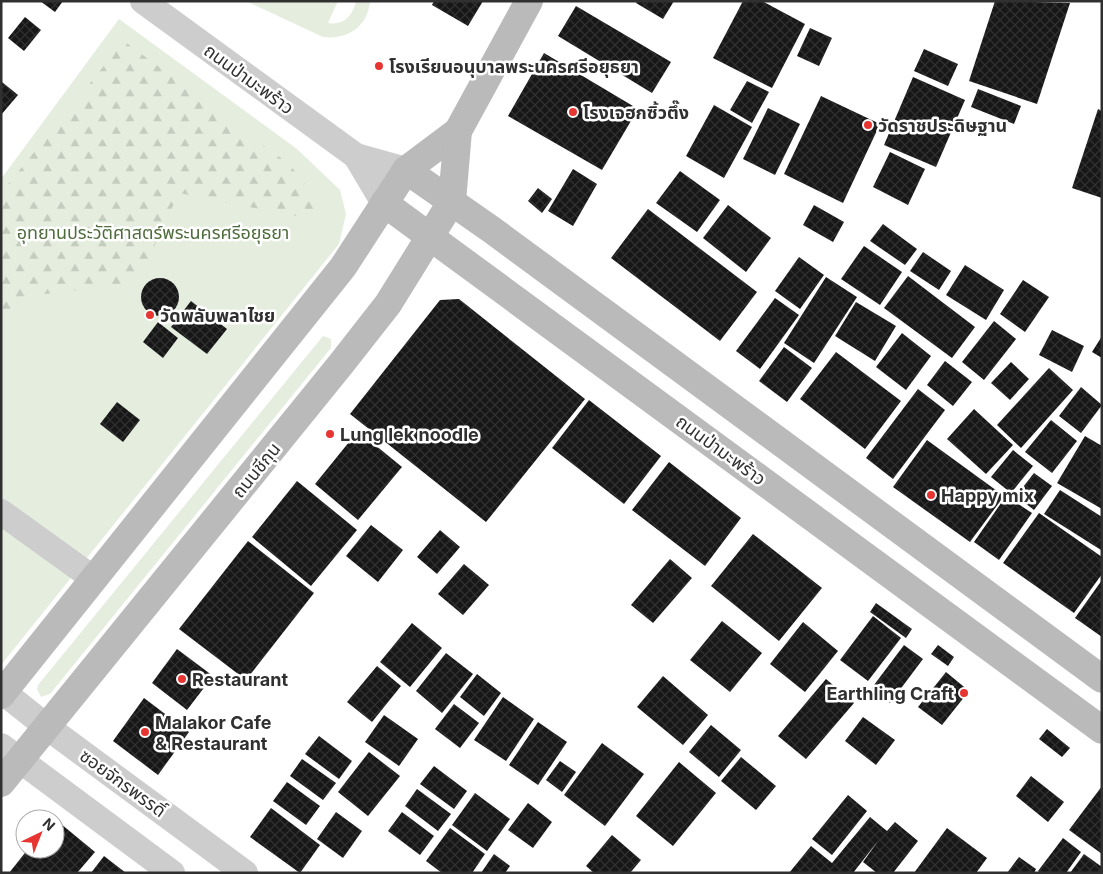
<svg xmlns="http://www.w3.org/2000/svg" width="1103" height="874" font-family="Inter,'Noto Sans Thai',sans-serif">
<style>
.green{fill:#e4edde}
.forest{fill:url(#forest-firs)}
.building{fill:url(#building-cross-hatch)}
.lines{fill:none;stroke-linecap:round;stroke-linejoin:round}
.street{stroke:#cdcdcd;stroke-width:26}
.secondary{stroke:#bababa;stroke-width:28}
.poi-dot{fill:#e73531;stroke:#fff;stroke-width:2}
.labels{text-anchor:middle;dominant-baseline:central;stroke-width:5;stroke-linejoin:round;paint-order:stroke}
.poi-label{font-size:18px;font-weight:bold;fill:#303030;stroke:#fff;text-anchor:start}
.street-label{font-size:18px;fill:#303030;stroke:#fff}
.park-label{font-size:18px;fill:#4e6c3c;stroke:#fff}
</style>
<defs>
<pattern id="forest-firs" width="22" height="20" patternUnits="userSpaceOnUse" patternTransform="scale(1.25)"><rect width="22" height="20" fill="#e4edde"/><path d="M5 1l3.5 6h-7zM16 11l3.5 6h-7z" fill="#c4ccbf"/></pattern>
<pattern id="building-cross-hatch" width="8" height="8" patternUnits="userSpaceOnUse" patternTransform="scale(1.25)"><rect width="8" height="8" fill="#171717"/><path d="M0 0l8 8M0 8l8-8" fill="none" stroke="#303030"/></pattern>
</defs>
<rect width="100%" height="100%" fill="#fff"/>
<g class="green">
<path d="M 246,1 L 338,1 L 328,23 C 343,26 353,16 356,1 L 370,1 C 368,27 347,40 323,37 Z"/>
<polygon points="119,19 297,149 340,190 346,214 339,244 1,665 1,179"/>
<polygon points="323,336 331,339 331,348 50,694 41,697 37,689 38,685"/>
</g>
<polygon class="forest" points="124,41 289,164 321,203 306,218 179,193 137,283 12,298 11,313 1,314 1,193"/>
<g class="building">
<polygon points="40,1 63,1 55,12"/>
<polygon points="434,1 483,1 468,26 432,5"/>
<polygon points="637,1 674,1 663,19 636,3"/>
<polygon points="743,1 762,1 805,24 772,88 713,58"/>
<polygon points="995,1 1070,3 1037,104 969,81"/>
<polygon points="576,6 671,62 652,93 558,36"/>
<polygon points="25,17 41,30 24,51 8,38"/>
<polygon points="810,28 832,38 819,66 797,56"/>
<polygon points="924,49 958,64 948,86 914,71"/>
<polygon points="544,53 638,109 602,170 508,116"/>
<polygon points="913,77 965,100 936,167 884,145"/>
<polygon points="747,81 769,92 752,123 730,110"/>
<polygon points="2,82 18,95 1,115 1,83"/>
<polygon points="978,89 1021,106 1014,124 971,107"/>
<polygon points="821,96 880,124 843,203 784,174"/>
<polygon points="714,105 752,127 724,178 686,156"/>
<polygon points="768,108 800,124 775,175 743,159"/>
<polygon points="1098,109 1102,111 1102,198 1072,188"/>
<polygon points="890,152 925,169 908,205 873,187"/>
<polygon points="573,169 597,184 573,226 548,211"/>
<polygon points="680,171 720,200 697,232 656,203"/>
<polygon points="538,188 552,199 542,213 528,201"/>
<polygon points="728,205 771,238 746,272 703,238"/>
<polygon points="814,205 844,222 833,242 803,225"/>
<polygon points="648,209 757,292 720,341 611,258"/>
<polygon points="883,224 917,249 905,265 870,241"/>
<polygon points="864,246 902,272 880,305 841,279"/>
<polygon points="923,252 951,271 939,290 910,271"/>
<polygon points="799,257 824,275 800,309 775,291"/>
<polygon points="965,265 1004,290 986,320 946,295"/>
<polygon points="908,276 975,327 952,358 884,308"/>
<polygon points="826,277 857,297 814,363 784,343"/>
<circle cx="160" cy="297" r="19"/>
<polygon points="1023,280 1049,297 1025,332 1000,314"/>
<polygon points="775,298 799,315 760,369 736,351"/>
<polygon points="459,299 585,399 486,522 350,414 440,300"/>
<polygon points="191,301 227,329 207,354 171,327"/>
<polygon points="856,302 896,326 875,361 835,336"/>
<polygon points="994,321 1016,339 984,380 962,362"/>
<polygon points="158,322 178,338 163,358 143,342"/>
<polygon points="1052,330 1084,346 1072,372 1039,355"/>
<polygon points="902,333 931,356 906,390 876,367"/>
<polygon points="1102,336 1102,358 1092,352"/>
<polygon points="784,347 812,368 787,402 759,381"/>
<polygon points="836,352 901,401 865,449 800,399"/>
<polygon points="945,361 972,382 953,406 927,385"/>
<polygon points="1011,362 1029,379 1010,400 991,383"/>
<polygon points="1049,368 1073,390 1021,448 997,425"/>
<polygon points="1081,387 1102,405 1081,433 1059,416"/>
<polygon points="918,389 945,410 893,479 866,458"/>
<polygon points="589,400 661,456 624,504 552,448"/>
<polygon points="117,402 140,420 123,442 100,424"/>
<polygon points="974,409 1013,445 986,474 947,439"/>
<polygon points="1051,420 1077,441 1052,473 1025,452"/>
<polygon points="358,431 402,467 358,520 315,484"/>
<polygon points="1085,436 1102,446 1102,509 1057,483"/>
<polygon points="927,440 1004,496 970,542 893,487"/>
<polygon points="1013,450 1033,466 1011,493 991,477"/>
<polygon points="669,462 741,518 705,566 632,510"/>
<polygon points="1034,473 1052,486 1034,510 1016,496"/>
<polygon points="297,481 357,530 311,586 252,537"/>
<polygon points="1060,490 1102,517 1101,550 1044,514"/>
<polygon points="1006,496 1032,513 999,560 974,542"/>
<polygon points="1039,513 1102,557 1102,574 1074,613 1003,563"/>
<polygon points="371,525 403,550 378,582 346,556"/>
<polygon points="440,530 460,547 437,574 417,557"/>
<polygon points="753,534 822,588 779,641 711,586"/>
<polygon points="248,541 314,593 246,680 179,629"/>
<polygon points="670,559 692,578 653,623 631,605"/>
<polygon points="464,564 489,585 463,615 438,594"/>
<polygon points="1102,580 1102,637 1075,618"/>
<polygon points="876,603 912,629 906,638 870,612"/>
<polygon points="873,616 901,638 868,681 840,660"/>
<polygon points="722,621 762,653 730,692 690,660"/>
<polygon points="803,622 838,651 805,692 770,664"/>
<polygon points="412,623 442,648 410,687 380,662"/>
<polygon points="904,645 923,659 890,703 871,689"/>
<polygon points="938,645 954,657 948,666 931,654"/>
<polygon points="177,649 213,676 187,710 152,683"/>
<polygon points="446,653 473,674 442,713 416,691"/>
<polygon points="377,666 401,686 372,722 347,702"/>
<polygon points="946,672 969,691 942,725 918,707"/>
<polygon points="477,674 501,693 484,716 460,697"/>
<polygon points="663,676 708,715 683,745 637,707"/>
<polygon points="826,679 854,703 806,759 778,736"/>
<polygon points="503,697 534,719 506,761 474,740"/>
<polygon points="144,698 189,732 158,775 113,741"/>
<polygon points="454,704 479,723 460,748 435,729"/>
<polygon points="384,715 418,739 399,766 365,742"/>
<polygon points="863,717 895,740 876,765 845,741"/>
<polygon points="538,722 567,742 538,785 509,765"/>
<polygon points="711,725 741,750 719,777 689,752"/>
<polygon points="1047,729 1070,748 1062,757 1039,739"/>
<polygon points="319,736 352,761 339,779 305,754"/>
<polygon points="602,743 644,774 605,826 564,795"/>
<polygon points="369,752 400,776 368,816 338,792"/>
<polygon points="741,757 776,786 756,810 721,781"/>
<polygon points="302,759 336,783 323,800 290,776"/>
<polygon points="560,761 576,772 562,792 546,780"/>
<polygon points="679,762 716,793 673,846 636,816"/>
<polygon points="434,766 467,791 454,809 420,784"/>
<polygon points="1031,776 1064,802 1048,822 1016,796"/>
<polygon points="287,782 320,806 306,825 273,801"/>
<polygon points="1102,786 1102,854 1069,830"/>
<polygon points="417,789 451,814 438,831 405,806"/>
<polygon points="475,793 510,819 487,851 452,825"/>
<polygon points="848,795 867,811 832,855 812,839"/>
<polygon points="528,803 552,822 533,848 508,830"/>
<polygon points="271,808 320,845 300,873 250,837"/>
<polygon points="336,812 362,831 343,858 317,839"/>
<polygon points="402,812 434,836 420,855 388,831"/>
<polygon points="870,817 887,831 895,822 918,841 893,873 877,873 863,862 878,841 853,873 789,873 811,846 832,863"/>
<polygon points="55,819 95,852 77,873 9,873 28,849 55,849"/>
<polygon points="450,828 485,854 472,873 442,873 426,861"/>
<polygon points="947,828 987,858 976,873 914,873"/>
<polygon points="612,835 641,860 630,873 594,873 586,866"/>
<polygon points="1063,838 1081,852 1066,873 1040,873 1038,871"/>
<polygon points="494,854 510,866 505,873 481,873"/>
<polygon points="1084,854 1102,867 1102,873 1070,873"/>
<polygon points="104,856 126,873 91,873"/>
<polygon points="1019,857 1036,869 1034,873 1007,873"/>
</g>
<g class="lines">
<g class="street">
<polyline points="143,1 356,156 406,170"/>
<polyline points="356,156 384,203"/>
<polyline points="1,512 94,579"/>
<polyline points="3,692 47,727 245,873"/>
<polyline points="1,746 172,873"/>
</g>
<g class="secondary">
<polyline points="406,170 492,230 1102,679"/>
<polyline points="384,203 1102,730"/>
<polyline points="1,695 343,267 406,170 458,131"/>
<polyline points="1,783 341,364 388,304 452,201 458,131 529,1"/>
</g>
</g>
<g class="poi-dot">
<circle cx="379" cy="66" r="5"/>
<circle cx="573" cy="112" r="5"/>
<circle cx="868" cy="125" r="5"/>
<circle cx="150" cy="315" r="5"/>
<circle cx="330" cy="434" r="5"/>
<circle cx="931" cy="495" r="5"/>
<circle cx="182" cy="679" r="5"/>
<circle cx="964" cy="693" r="5"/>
<circle cx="145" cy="732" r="5"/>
</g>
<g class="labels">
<g class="poi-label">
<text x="389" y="66">โรงเรียนอนุบาลพระนครศรีอยุธยา</text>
<text x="583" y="112">โรงเจฮกซิ้วตึ๊ง</text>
<text x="878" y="125">วัดราชประดิษฐาน</text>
<text x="160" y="315">วัดพลับพลาไชย</text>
<text x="340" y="434">Lung lek noodle</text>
<text x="941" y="495">Happy mix</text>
<text x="192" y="679">Restaurant</text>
<text x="954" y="693" text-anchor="end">Earthling Craft</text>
<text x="155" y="722">Malakor Cafe<tspan x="155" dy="21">&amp; Restaurant</tspan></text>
</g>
<g class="street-label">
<text transform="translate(249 79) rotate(36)">ถนนป่ามะพร้าว</text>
<text transform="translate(721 450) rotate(36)">ถนนป่ามะพร้าว</text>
<text transform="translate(256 470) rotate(-51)">ถนนชีกุน</text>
<text transform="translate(123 783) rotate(36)">ซอยจักรพรรดิ์</text>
</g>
<g class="park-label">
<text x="153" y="232">อุทยานประวัติศาสตร์พระนครศรีอยุธยา</text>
</g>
</g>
<rect width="1103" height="874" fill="none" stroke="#303030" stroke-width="5"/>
<g transform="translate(40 834) rotate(43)"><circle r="24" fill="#ffffff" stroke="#acacac"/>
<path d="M0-4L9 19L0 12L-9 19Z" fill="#e73531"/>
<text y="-8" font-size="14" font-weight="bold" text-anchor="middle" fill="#303030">N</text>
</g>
</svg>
